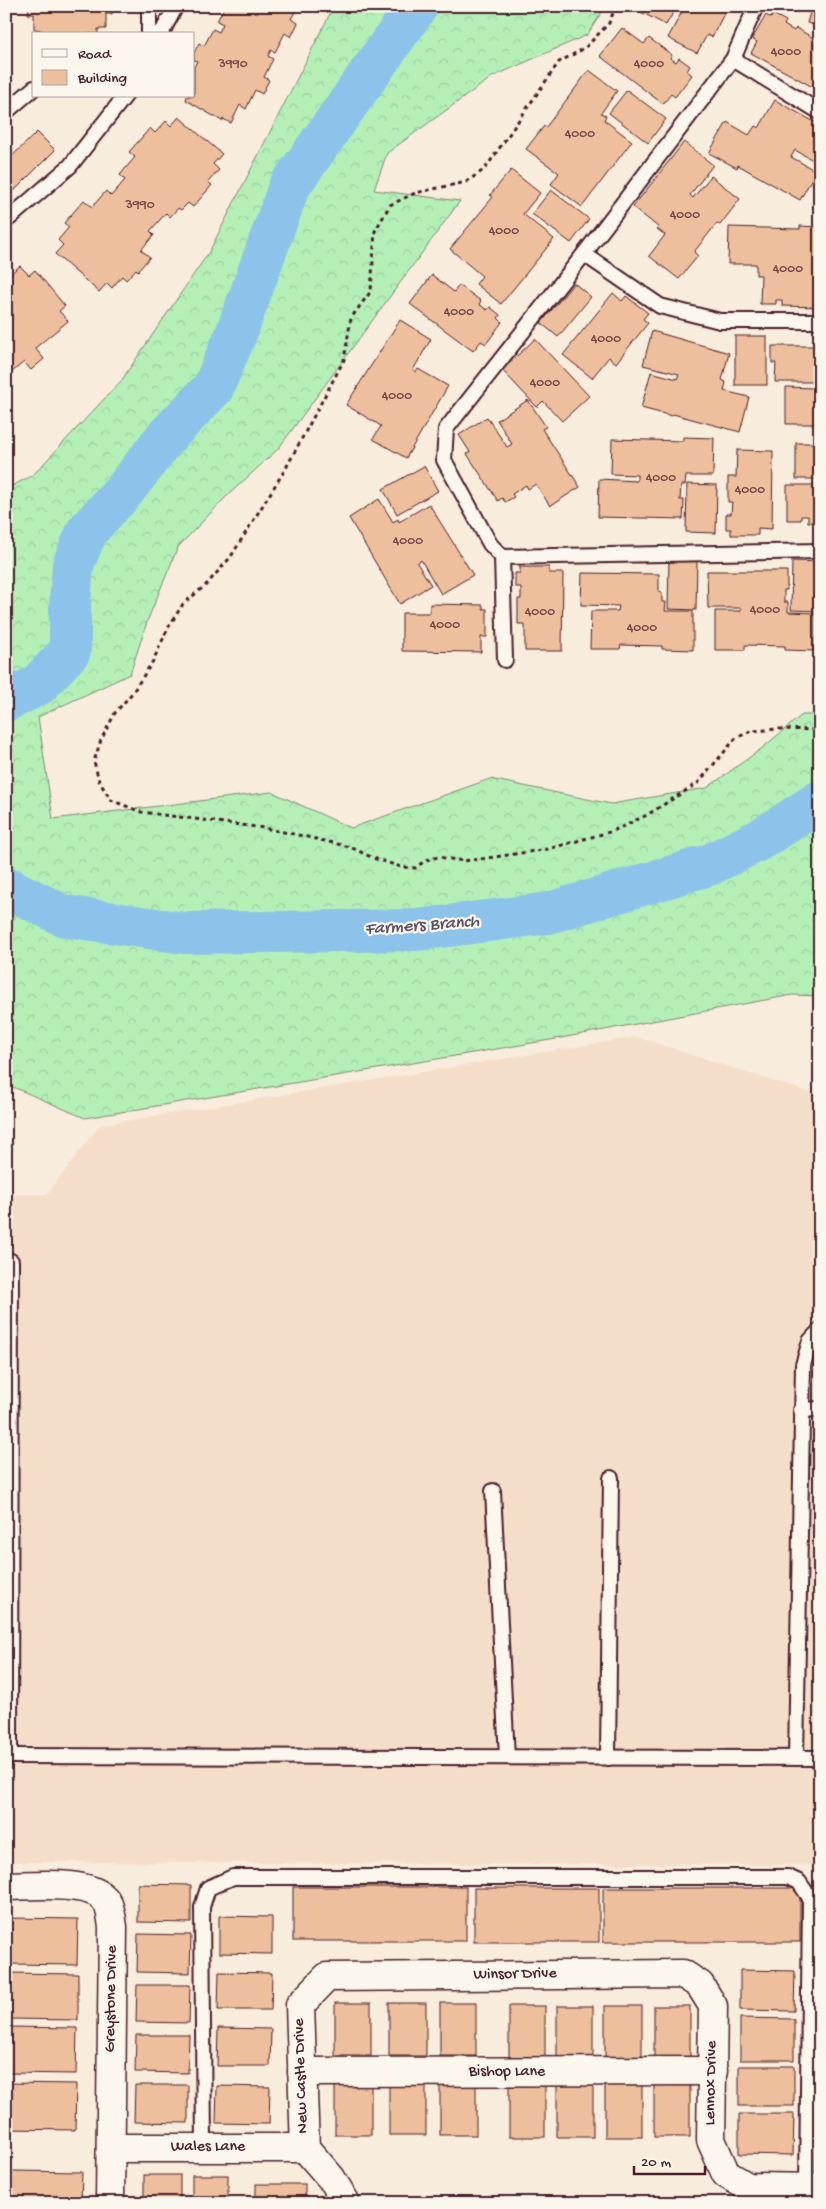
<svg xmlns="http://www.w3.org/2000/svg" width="826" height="2209" font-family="'Gochi Hand',sans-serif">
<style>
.built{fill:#f5dec9}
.forest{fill:url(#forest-crowns);stroke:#7f8870}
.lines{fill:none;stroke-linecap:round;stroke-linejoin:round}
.river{stroke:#8dc3eb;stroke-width:42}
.building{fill:#edbf9c;stroke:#4a1f2b}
.lane-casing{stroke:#4a1f2b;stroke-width:18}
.street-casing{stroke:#4a1f2b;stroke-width:31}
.path{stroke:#4a1f2b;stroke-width:3;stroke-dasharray:4 4;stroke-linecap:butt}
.lane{stroke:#fbf7ec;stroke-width:14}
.street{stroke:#fbf7ec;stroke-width:28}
.labels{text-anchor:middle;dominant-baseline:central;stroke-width:4.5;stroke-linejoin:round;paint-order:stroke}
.number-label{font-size:14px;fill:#734747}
.street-label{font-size:16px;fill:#4a1f2b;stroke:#fbf7ec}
.water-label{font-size:18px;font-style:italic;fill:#5e5065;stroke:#fbf7ec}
</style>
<defs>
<pattern id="forest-crowns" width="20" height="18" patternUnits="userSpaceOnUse" patternTransform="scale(1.25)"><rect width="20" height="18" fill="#b4f0b6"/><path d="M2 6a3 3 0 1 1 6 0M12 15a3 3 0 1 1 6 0" fill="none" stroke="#9ccd9d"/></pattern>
</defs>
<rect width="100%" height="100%" fill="#f8ecdc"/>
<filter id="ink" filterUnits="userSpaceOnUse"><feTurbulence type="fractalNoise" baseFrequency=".02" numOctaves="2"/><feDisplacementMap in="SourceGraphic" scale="10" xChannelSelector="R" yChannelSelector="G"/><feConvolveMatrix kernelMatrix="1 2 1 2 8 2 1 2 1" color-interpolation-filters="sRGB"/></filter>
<g filter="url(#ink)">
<polygon class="built" points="637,1037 820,1096 820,1865 6,1862 6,1194 47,1194 100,1125"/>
<polygon class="forest" points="334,6 606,6 587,35 492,77 387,153 374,190 460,201 278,449 226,497 178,547 148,619 130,674 38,717 53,819 272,792 351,828 490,779 611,804 707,788 761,749 802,715 820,715 820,996 792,995 550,1040 85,1118 6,1084 6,489 33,475 121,381 209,252"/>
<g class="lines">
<g class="river">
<polyline points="6,701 38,685 70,651 70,602 73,565 87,531 124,491 164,439 213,388 236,334 289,187 417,6"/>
<polyline points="6,887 64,916 184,933 417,930 549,913 709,865 761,839 820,801"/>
</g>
</g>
<g class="building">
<polygon points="29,6 112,6 112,14 106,14 106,29 98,29 98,34 41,34 41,30 34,29 34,14 28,14"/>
<polygon points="225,6 298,6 291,19 298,23 291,37 285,33 275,52 271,50 268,56 273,59 264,77 269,80 262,94 255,90 246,109 240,105 231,123 223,119 222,121 186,100 187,96 194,96 194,67 197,61 194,60 194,53 199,43 204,46 213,29 219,32 223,24 217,21"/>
<polygon points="637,6 677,6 666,25 635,9"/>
<polygon points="685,6 728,6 712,37 707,35 697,53 668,38"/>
<polygon points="812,6 820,6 820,27 807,23"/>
<polygon points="773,14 786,21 784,25 794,31 796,28 817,40 813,47 820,50 820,91 751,53 757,42 752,39 766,15 771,18"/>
<polygon points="622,28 644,44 649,38 672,55 670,58 676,62 679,58 690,66 687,71 692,75 675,97 671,94 663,104 600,56"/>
<polygon points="589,70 617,91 601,113 606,116 604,120 632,141 582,207 551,184 559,173 526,149 544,126 546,127"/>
<polygon points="627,90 666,119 648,143 609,113"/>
<polygon points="775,100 820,125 820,164 795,150 791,157 816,171 800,200 738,165 737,168 709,153 727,122 749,135 755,126 759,128"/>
<polygon points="179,117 222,154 213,164 219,170 208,182 212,185 193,207 188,203 181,210 178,208 170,217 166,213 150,231 154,235 141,250 150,257 138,271 136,269 126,280 122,276 112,288 107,283 99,292 55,254 63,245 58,240 69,227 64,223 84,200 92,207 106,191 111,196 125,180 120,175 135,157 129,152 150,128 155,133 166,121 171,126"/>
<polygon points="37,132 55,150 6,199 6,162"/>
<polygon points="684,142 713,165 690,195 693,198 711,176 740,199 720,225 717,223 694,252 698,256 679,279 649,256 665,235 657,229 658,227 633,207"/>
<polygon points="511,170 540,193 523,214 554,239 501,304 476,284 482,276 450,249 493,197 490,195"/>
<polygon points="551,190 589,219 571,243 532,214"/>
<polygon points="800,226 820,227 819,307 782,306 782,300 776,300 776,304 760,304 761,275 756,275 756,264 728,264 729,227 800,229"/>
<polygon points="20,266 29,275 35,270 65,306 59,311 68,321 35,348 44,359 31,370 24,362 6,377 6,277"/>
<polygon points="432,275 454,292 459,285 481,301 479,304 487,310 490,307 500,315 498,318 502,322 486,344 481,341 473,351 410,304"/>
<polygon points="574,283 591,297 558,337 541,323"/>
<polygon points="613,293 622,301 626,296 648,313 643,319 648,323 616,363 609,357 592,378 563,355"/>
<polygon points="400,320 431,339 413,370 416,372 418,369 448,386 406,458 373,439 381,426 346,405"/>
<polygon points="652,331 729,353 722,380 726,382 724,391 749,397 740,432 673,414 672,416 641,408 651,372 677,379 679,374 643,365"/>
<rect x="735" y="336" width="32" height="49"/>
<polygon points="535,339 589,396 562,421 543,401 537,407 502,370"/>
<polygon points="772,346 820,346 820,420 815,420 815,424 786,424 786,387 813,388 813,382 775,382 776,363 772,363"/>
<polygon points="528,400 546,427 542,429 580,487 550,506 536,484 528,489 526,485 512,494 514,497 505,502 502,498 498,501 467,454 470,452 459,435 487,417 507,447 512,444 497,420"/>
<polygon points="683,437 714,438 713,476 686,476 685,485 681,485 680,500 684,500 683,519 598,517 599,479 637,481 637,475 611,474 612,439 683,441"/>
<rect x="796" y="443" width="24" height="36"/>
<polygon points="737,450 773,451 772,529 758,528 758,535 731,535 731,529 726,529 726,514 731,514 732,502 728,502 728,477 736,477"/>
<polygon points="424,466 438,491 397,514 383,489"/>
<polygon points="687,484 717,485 716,533 686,532"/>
<polygon points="787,485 820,485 820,522 808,522 808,516 801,516 801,520 787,520"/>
<polygon points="379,499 393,522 398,519 399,522 429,504 473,575 441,594 421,560 417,563 431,585 400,604 349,518"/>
<polygon points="669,561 697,561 696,610 668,609"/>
<polygon points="792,561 820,562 820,611 791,610"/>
<polygon points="520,567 549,567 549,573 563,573 562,651 525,651 525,624 518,624 518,599 521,599 521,587 515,587 515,573 520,573"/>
<polygon points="707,571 787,571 787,590 784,590 784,602 788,602 788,612 815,613 815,651 785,650 785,646 745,645 745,650 715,650 715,611 741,611 741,608 708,608"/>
<polygon points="582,573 659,574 659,592 662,592 662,602 666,602 665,611 693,611 693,650 662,649 662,646 621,645 620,649 590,649 591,611 618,611 619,606 581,605"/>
<polygon points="430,604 483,605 483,609 487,609 487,637 481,637 481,652 402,651 402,613 430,613"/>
<polygon points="138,1884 191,1885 191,1923 138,1922"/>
<rect x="293" y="1887" width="173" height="54"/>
<rect x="474" y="1888" width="125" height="54"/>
<rect x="603" y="1888" width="197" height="54"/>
<polygon points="219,1916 272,1917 272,1954 219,1953"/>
<polygon points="9,1918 78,1919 77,1965 8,1964"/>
<polygon points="138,1934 191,1935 190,1973 137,1972"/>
<polygon points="740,1970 795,1971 794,2011 740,2010"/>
<polygon points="219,1972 272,1973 271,2010 218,2010"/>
<polygon points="9,1973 78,1974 78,2020 9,2019"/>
<polygon points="137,1985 190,1985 189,2023 136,2022"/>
<rect x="335" y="2003" width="36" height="53"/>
<rect x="389" y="2003" width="37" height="53"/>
<rect x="440" y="2003" width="36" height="53"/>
<rect x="509" y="2006" width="36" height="52"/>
<rect x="557" y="2006" width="36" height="52"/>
<rect x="605" y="2006" width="37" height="52"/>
<rect x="654" y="2006" width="36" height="52"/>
<polygon points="740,2018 794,2019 794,2060 740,2060"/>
<polygon points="7,2027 77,2028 76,2074 7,2073"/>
<polygon points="218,2028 271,2029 270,2066 217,2066"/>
<polygon points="136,2035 189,2035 188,2073 135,2072"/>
<rect x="739" y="2066" width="55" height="40"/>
<polygon points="7,2083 76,2084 75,2130 6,2129"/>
<rect x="335" y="2083" width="36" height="52"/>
<rect x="389" y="2083" width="37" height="52"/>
<rect x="440" y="2083" width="36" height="52"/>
<polygon points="135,2085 188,2085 188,2123 134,2122"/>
<rect x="509" y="2085" width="36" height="52"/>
<rect x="557" y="2085" width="36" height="52"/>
<rect x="605" y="2085" width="37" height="52"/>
<rect x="654" y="2085" width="36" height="52"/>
<polygon points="217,2086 270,2087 269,2124 216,2123"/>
<polygon points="739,2114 794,2114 793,2155 739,2154"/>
<polygon points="12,2171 82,2172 81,2203 12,2203"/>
<rect x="144" y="2175" width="36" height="28"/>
<rect x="192" y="2175" width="36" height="28"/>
<rect x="256" y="2184" width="49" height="19"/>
</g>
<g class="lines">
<defs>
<g id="lane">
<polyline points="149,6 149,34"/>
<polyline points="756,6 733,59 584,254 446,429 444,460 490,544 502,557 820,551"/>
<polyline points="161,34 176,6"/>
<polyline points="733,59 820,112"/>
<polyline points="6,112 34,88"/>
<polyline points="6,221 70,166 125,96"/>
<polyline points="584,254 660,306 720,321 820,321"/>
<polyline points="502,557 505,660"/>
<polyline points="6,1261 11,1261 10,1756"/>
<polyline points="801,1410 820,1409"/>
<polyline points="493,1491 507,1757"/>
<polyline points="6,1756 820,1758"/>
<polyline points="608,1758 611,1478"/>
<polyline points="796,1758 803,1365 810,1341 820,1330"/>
<polyline points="204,2147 202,1907 208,1888 233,1877 788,1877 799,1882 810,1898 807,2188"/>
</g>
<g id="street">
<path d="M 6,1886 C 31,1886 96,1878 108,1904 C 111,1911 112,1920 113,1927 L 110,2203"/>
<polyline points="302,2072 713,2071"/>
<polyline points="111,2148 305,2148"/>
<polyline points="346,2203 331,2178 305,2148 300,2005 327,1977 683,1974 700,1985 713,2006 711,2140 726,2174 748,2187 820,2188"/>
</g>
</defs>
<use href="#lane" class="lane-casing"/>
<use href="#street" class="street-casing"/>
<polyline class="path" points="616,6 609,23 585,48 559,62 485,169 466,182 415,193 390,205 375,231 371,291 351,318 344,360 286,468 230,558 206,585 183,604 168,628 153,661 133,692 115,713 101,740 94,761 99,781 111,800 141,812 264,828 303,836 350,847 373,858 401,867 415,868 426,860 438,857 464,861 488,858 548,849 613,831 647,815 698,783 736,738 751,731 779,729 820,730"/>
<use href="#lane" class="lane"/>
<use href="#street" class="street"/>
</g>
</g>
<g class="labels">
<g class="number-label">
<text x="786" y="52">4000</text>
<text x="233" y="64">3990</text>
<text x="649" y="64">4000</text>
<text x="580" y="134">4000</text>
<text x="140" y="205">3990</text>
<text x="685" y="215">4000</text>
<text x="504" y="231">4000</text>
<text x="788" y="269">4000</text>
<text x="459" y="312">4000</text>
<text x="606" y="339">4000</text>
<text x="545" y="383">4000</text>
<text x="397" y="396">4000</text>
<text x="661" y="478">4000</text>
<text x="750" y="490">4000</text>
<text x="408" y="541">4000</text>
<text x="765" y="610">4000</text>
<text x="540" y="612">4000</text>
<text x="445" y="625">4000</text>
<text x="642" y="628">4000</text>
</g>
<g class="street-label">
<text transform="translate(515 1975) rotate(-1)">Winsor Drive</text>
<text transform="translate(112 1999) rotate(-89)">Greystone Drive</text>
<text x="507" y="2072">Bishop Lane</text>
<text transform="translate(302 2076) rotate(-92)">New Castle Drive</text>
<text transform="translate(712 2083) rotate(-89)">Lennox Drive</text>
<text x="208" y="2147">Wales Lane</text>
</g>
<g class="water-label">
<text transform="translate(422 926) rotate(-4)">Farmers Branch</text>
</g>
</g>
<rect width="826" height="2209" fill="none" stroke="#fbf7ec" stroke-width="25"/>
<rect x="12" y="12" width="801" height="2184" fill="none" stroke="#4a1f2b" stroke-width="2" filter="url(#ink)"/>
<rect x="32" y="32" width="162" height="65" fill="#fbf7ec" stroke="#b4a19f"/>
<rect x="42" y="49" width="25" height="8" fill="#fbf7ec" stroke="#b4a19f"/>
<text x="78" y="58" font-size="15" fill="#4a1f2b">Road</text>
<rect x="42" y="70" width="25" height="15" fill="#edbf9c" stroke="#b4a19f"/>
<text x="78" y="82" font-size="15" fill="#4a1f2b">Building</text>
<path d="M634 2166v8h71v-8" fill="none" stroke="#4a1f2b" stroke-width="2.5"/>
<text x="641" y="2166" font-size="15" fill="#4a1f2b" stroke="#fbf7ec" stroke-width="4" paint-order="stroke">20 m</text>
</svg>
